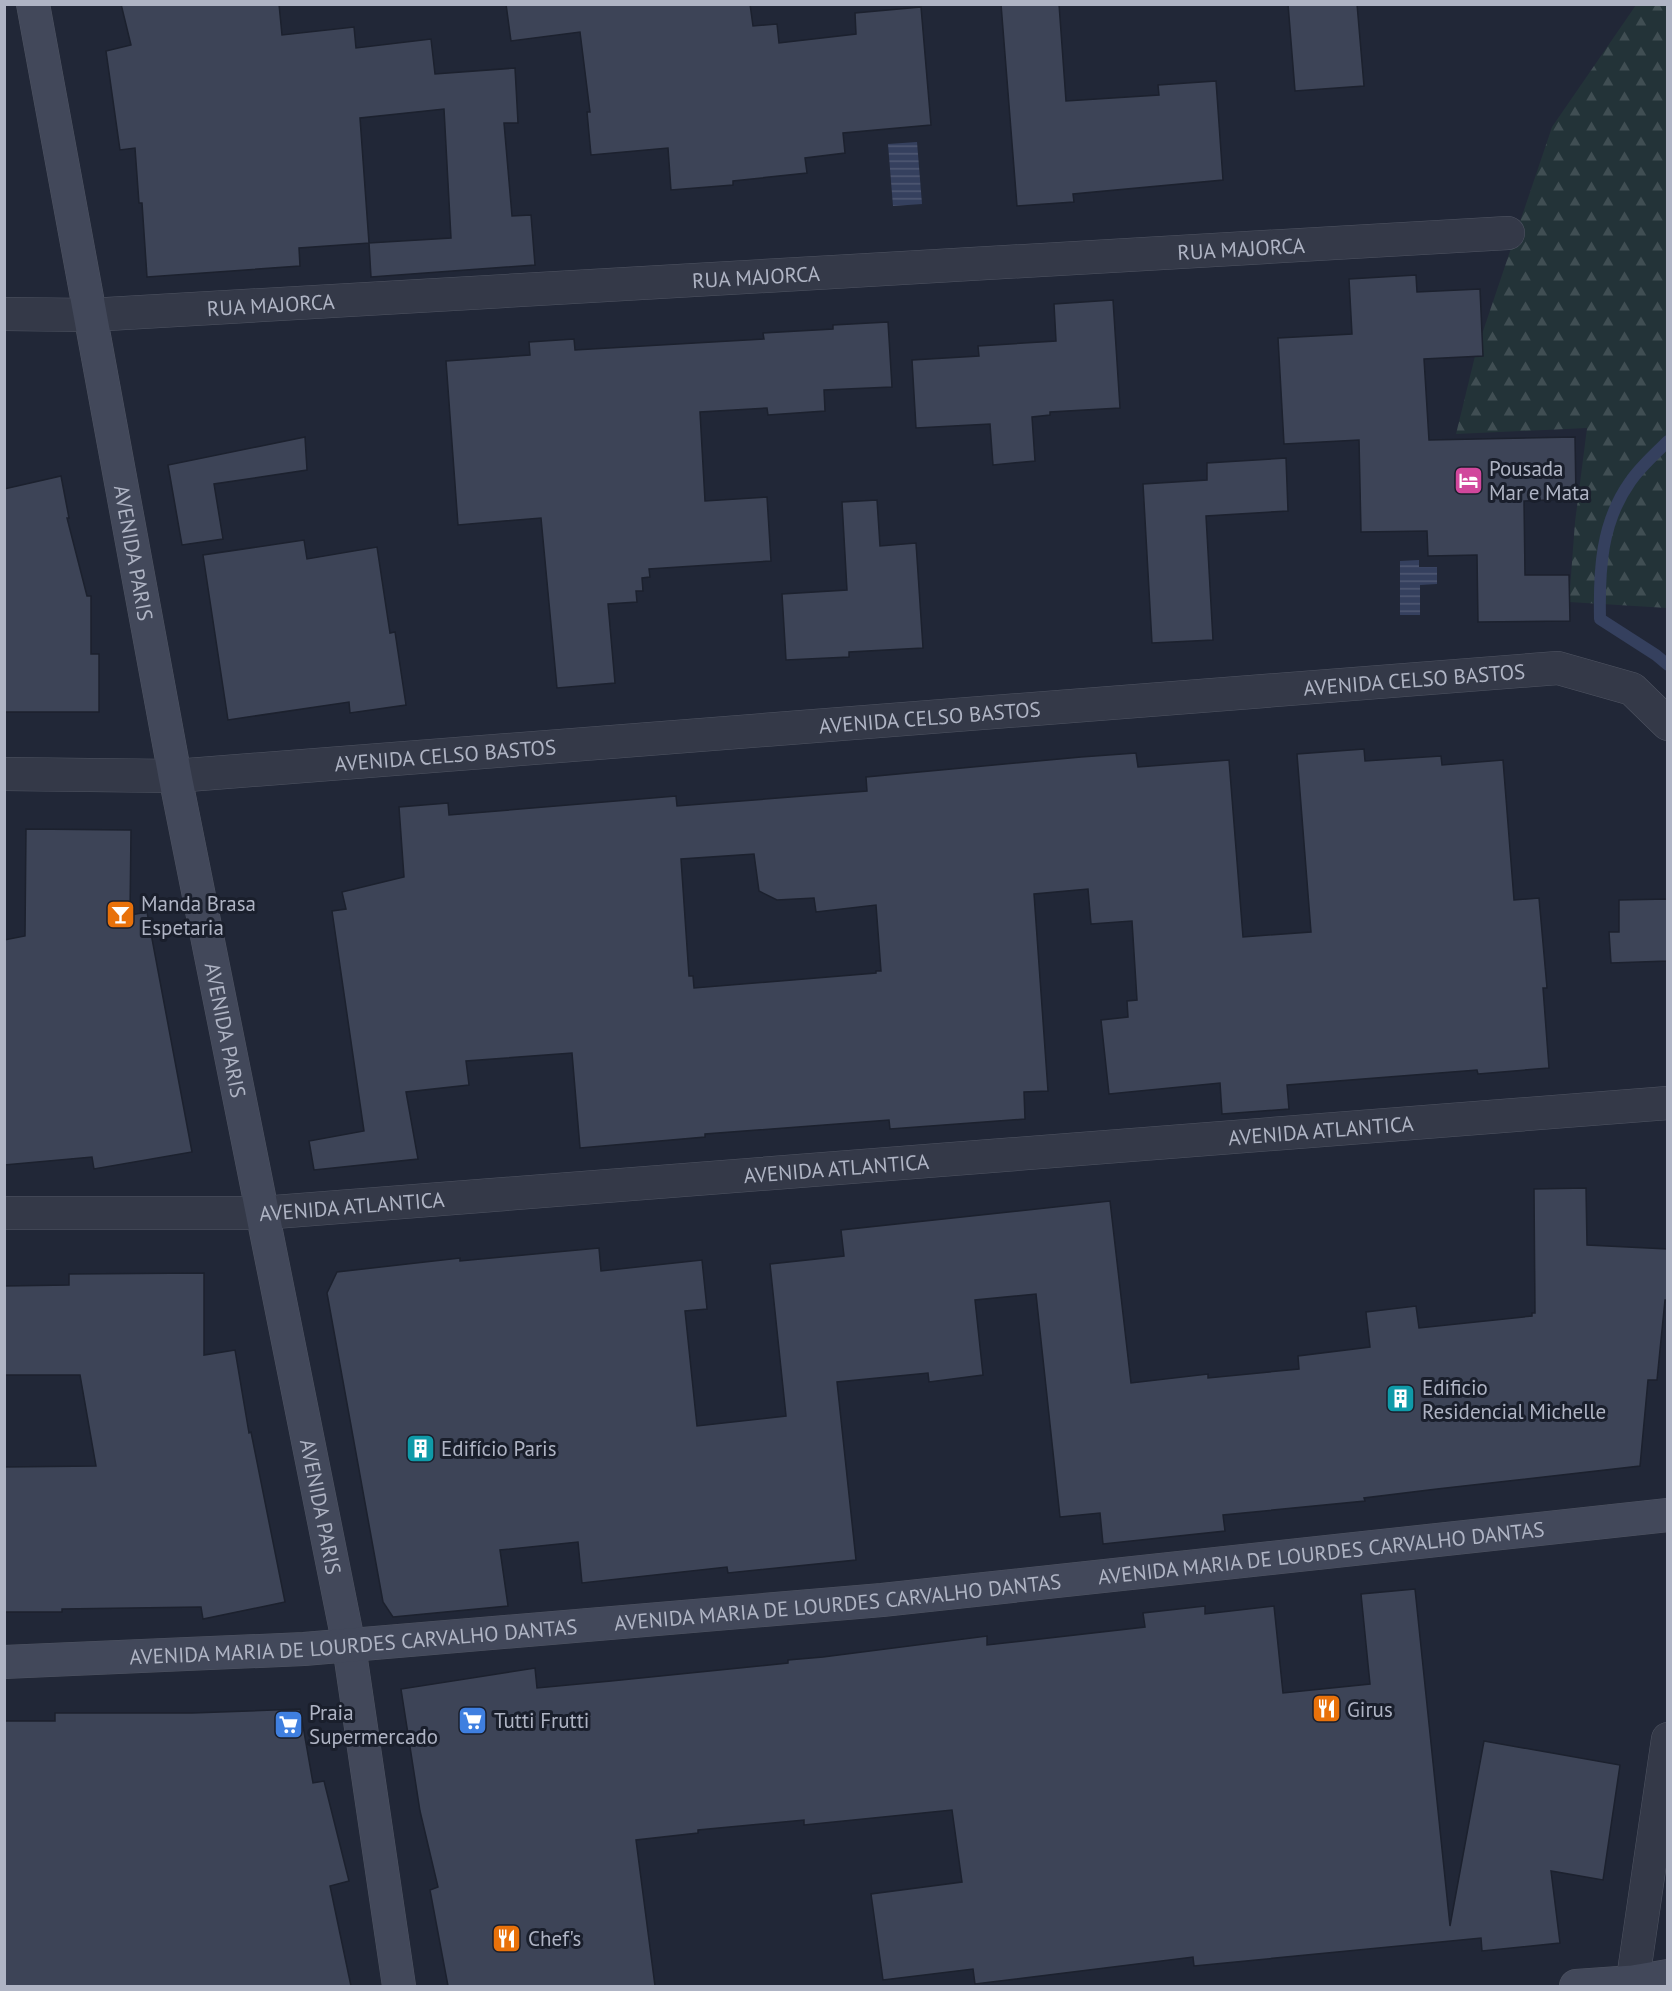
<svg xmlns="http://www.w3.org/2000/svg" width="1672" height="1991" font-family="'PT Sans',sans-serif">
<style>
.forest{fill:url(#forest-firs)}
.water{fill:url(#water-rules)}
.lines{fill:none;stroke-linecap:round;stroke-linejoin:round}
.stream{stroke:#35405e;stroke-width:12}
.building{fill:#3d4457;stroke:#1c212e;stroke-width:1.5;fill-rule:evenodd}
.street-casing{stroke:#4f5462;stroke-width:34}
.secondary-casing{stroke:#4f5462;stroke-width:34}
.street{stroke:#343948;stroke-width:33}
.secondary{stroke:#42485a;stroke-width:33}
.labels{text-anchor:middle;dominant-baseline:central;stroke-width:6;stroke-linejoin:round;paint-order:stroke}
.street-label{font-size:21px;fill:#afb4c4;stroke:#1a1f2c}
.poi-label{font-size:21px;fill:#afb4c4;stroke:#1a1f2c;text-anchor:start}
</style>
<defs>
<pattern id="forest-firs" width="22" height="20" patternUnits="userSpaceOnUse" patternTransform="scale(1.5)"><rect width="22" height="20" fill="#233338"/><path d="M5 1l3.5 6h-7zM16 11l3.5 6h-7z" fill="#404e53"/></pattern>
<pattern id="water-rules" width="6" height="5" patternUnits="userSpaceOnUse" patternTransform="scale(1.5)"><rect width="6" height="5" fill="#35405e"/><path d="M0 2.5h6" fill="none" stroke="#505973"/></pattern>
</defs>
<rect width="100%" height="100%" fill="#212737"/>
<polygon class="forest" points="1636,5 1667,5 1667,608 1569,602 1575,522 1587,428 1456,434 1476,352 1552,127"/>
<g class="water">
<polygon points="917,142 922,204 893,206 888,144"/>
<polygon points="1419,560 1419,567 1437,567 1437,584 1420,585 1420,615 1400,615 1400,561"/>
</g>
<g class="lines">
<path class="stream" d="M 1668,441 C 1655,454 1640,467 1630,482 C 1601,523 1599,570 1600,619 L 1656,655 L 1668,665"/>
</g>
<g class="building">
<path d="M 121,4 L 279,4 L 282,35 L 354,27 L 356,48 L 431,39 L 435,74 L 515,68 L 518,123 L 504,123 L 512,216 L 531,215 L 535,265 L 371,277 L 369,243 L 299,248 L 300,266 L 147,277 L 142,203 L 139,203 L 135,148 L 120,150 L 106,51 L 131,45 ZM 444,109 L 451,238 L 369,243 L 360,118 Z"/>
<polygon points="506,4 750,4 753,26 777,24 779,43 856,34 855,13 921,7 931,125 843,133 845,153 805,158 807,173 733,181 733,185 671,190 668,148 591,155 587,112 590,112 580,32 511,41"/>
<polygon points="1001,4 1059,4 1066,101 1159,95 1158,85 1216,81 1223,180 1073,194 1074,202 1017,206"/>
<polygon points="1288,4 1357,4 1364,86 1295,91"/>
<polygon points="1416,275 1417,292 1480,289 1483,356 1424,359 1429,440 1575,437 1576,499 1524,501 1525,575 1569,575 1570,621 1478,622 1477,555 1428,556 1427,531 1361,532 1359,440 1284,444 1278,338 1352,334 1349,279"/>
<polygon points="1113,300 1120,408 1050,412 1050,415 1032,417 1035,461 993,465 990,424 916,428 912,360 979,356 978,346 1056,341 1054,304"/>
<polygon points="888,322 892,387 824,390 825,411 768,415 767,408 700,412 705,501 767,497 771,561 649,569 650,577 642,578 643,591 636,591 637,602 608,604 615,683 557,688 541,518 458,525 446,361 530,355 529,342 574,339 575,350 764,339 763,333 833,329 833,325"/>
<polygon points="305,437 307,470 214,484 223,539 182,545 168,465"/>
<polygon points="1286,458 1288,511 1206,516 1213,640 1152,643 1143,484 1207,480 1207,463"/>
<polygon points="61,476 69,518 67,518 87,596 91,596 91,654 99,654 99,712 4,712 4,489"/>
<polygon points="877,500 880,546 916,543 923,648 849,652 849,657 786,660 782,594 847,590 842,502"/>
<polygon points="304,540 307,559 377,547 390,633 395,632 406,705 350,713 349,702 228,720 203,555"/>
<path d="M 1364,749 L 1365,761 L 1441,756 L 1442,765 L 1503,760 L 1514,900 L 1539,898 L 1547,988 L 1543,988 L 1549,1068 L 1478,1074 L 1477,1070 L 1287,1085 L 1289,1109 L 1222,1114 L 1220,1083 L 1109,1094 L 1101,1020 L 1128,1017 L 1127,1001 L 1137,1000 L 1132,921 L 1091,924 L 1088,889 L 1034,894 L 1048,1091 L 1024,1092 L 1025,1119 L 890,1129 L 889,1120 L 705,1134 L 705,1137 L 580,1148 L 572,1053 L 466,1061 L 469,1085 L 406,1092 L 418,1159 L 314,1170 L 309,1141 L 364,1131 L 332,911 L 346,909 L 342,892 L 404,877 L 399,807 L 448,803 L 449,815 L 676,796 L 677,806 L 867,791 L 866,777 L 1081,757 L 1136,753 L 1138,767 L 1229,760 L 1243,937 L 1311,932 L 1297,754 ZM 754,854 L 759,891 L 777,900 L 814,898 L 816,912 L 876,905 L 881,971 L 876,971 L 876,973 L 694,988 L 693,976 L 689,976 L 681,859 Z"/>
<polygon points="26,829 131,830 130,915 147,912 192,1152 94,1169 92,1157 4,1165 4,940 25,936"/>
<polygon points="1668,899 1668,961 1611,963 1609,932 1619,932 1619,900"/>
<polygon points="1586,1188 1587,1245 1668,1249 1668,1300 1665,1300 1657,1380 1648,1380 1640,1466 1437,1489 1364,1498 1365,1501 1223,1515 1225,1531 1103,1544 1100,1513 1060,1517 1036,1294 975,1300 983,1375 929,1382 928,1373 837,1382 856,1560 728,1573 727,1567 582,1583 578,1542 500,1550 508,1606 393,1617 383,1602 327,1293 337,1272 460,1258 460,1261 599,1248 601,1271 702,1260 707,1309 685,1311 697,1426 786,1416 770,1264 844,1256 841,1230 1110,1201 1131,1383 1208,1374 1208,1378 1299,1369 1298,1356 1370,1347 1366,1312 1416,1306 1419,1328 1532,1316 1532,1313 1535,1313 1534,1189"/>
<polygon points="204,1273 204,1355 235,1350 249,1433 251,1432 285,1602 203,1619 201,1607 62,1609 62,1612 4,1612 4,1467 96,1466 80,1375 4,1375 4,1286 69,1285 69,1274"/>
<polygon points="1415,1589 1450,1926 1484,1741 1620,1765 1603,1880 1551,1871 1560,1943 1482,1951 1481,1938 1194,1966 1193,1957 975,1984 973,1969 883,1980 871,1894 962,1882 952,1810 804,1825 804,1820 698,1830 698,1833 636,1840 655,1986 448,1986 430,1890 438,1887 420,1811 401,1689 535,1668 537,1688 611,1681 788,1663 788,1660 823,1657 987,1636 987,1645 1145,1627 1143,1613 1205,1606 1205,1614 1274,1606 1283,1693 1370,1684 1361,1594"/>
<polygon points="300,1709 313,1783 324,1781 349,1881 330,1886 351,1986 4,1986 4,1721 55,1721 55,1713 192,1713"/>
</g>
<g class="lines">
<defs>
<g id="street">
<path id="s1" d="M 4,314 L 90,315 L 1508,233"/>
<path id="s2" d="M 4,774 L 175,776 L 1558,668 L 1632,689 L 1668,724"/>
<path id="s3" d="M 4,1213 L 262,1213 L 1668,1103"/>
<polyline points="1632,1986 1668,1739"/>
</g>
<g id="secondary">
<path id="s4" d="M 33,4 L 175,776 L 349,1646 L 399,1986"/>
<path id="s5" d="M 4,1662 L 304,1649 L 882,1600 L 1668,1515"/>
<polyline points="1576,1986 1633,1982 1668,1976"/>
</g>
</defs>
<use href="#street" class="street-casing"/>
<use href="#secondary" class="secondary-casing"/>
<use href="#street" class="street"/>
<use href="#secondary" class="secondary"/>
</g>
<defs>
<symbol id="hotel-square" viewBox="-11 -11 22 22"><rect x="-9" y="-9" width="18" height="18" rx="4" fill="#d1479c" stroke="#1a1f2c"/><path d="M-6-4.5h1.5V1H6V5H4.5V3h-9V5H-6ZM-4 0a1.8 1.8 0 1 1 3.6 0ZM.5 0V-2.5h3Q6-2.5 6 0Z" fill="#fff"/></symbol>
<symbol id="bar-square" viewBox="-11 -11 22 22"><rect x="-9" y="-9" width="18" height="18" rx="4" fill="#e8710a" stroke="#1a1f2c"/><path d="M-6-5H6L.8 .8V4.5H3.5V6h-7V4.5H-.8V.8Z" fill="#fff"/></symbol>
<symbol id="building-square" viewBox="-11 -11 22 22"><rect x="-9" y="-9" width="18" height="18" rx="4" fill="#0f9aa8" stroke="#1a1f2c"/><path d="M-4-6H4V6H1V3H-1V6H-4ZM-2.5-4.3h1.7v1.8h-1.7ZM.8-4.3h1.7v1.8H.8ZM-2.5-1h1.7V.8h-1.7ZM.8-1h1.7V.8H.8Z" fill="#fff"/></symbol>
<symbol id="restaurant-square" viewBox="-11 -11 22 22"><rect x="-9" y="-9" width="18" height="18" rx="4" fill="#e8710a" stroke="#1a1f2c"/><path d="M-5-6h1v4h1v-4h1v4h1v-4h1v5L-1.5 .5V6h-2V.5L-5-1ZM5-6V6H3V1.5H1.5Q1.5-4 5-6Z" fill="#fff"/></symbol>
<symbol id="supermarket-square" viewBox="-11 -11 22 22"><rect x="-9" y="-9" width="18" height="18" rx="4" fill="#3f7fe0" stroke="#1a1f2c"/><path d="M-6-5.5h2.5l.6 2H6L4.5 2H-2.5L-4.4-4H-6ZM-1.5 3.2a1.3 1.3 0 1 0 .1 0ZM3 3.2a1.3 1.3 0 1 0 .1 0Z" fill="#fff"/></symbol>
</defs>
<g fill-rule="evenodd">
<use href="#hotel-square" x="1452" y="464" width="33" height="33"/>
<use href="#bar-square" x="104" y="898" width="33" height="33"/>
<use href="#building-square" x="1384" y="1382" width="33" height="33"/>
<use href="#building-square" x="404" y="1432" width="33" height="33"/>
<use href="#restaurant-square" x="1310" y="1692" width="33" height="33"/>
<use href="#supermarket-square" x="456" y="1704" width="33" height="33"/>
<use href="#supermarket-square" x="272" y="1708" width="33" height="33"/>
<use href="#restaurant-square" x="490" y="1922" width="33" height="33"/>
</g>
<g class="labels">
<g class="street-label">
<text stroke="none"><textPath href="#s1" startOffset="1239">RUA MAJORCA</textPath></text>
<text stroke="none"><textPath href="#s1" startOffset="753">RUA MAJORCA</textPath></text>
<text stroke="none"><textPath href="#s1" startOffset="267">RUA MAJORCA</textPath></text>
<text stroke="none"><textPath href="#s4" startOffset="558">AVENIDA PARIS</textPath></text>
<text stroke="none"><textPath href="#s2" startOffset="1414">AVENIDA CELSO BASTOS</textPath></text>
<text stroke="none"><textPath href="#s2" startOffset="928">AVENIDA CELSO BASTOS</textPath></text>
<text stroke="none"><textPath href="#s2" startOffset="442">AVENIDA CELSO BASTOS</textPath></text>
<text stroke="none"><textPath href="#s4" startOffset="1044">AVENIDA PARIS</textPath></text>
<text stroke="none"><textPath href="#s3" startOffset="1320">AVENIDA ATLANTICA</textPath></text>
<text stroke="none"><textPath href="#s3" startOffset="834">AVENIDA ATLANTICA</textPath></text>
<text stroke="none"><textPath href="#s3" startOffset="348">AVENIDA ATLANTICA</textPath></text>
<text stroke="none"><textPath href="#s4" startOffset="1530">AVENIDA PARIS</textPath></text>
<text stroke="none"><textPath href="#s5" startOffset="1322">AVENIDA MARIA DE LOURDES CARVALHO DANTAS</textPath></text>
<text stroke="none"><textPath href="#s5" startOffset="836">AVENIDA MARIA DE LOURDES CARVALHO DANTAS</textPath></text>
<text stroke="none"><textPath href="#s5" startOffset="350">AVENIDA MARIA DE LOURDES CARVALHO DANTAS</textPath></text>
</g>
<g class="poi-label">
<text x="1489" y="468">Pousada<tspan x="1489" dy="24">Mar e Mata</tspan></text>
<text x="141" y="903">Manda Brasa<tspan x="141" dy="24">Espetaria</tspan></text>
<text x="1422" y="1387">Edificio<tspan x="1422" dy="24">Residencial Michelle</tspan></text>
<text x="441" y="1448">Edifício Paris</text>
<text x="1347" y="1709">Girus</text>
<text x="309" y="1712">Praia<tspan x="309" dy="24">Supermercado</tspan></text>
<text x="494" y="1720">Tutti Frutti</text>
<text x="528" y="1938">Chef's</text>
</g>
</g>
<rect width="1672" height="1991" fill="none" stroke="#afb4c4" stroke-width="12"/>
</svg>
